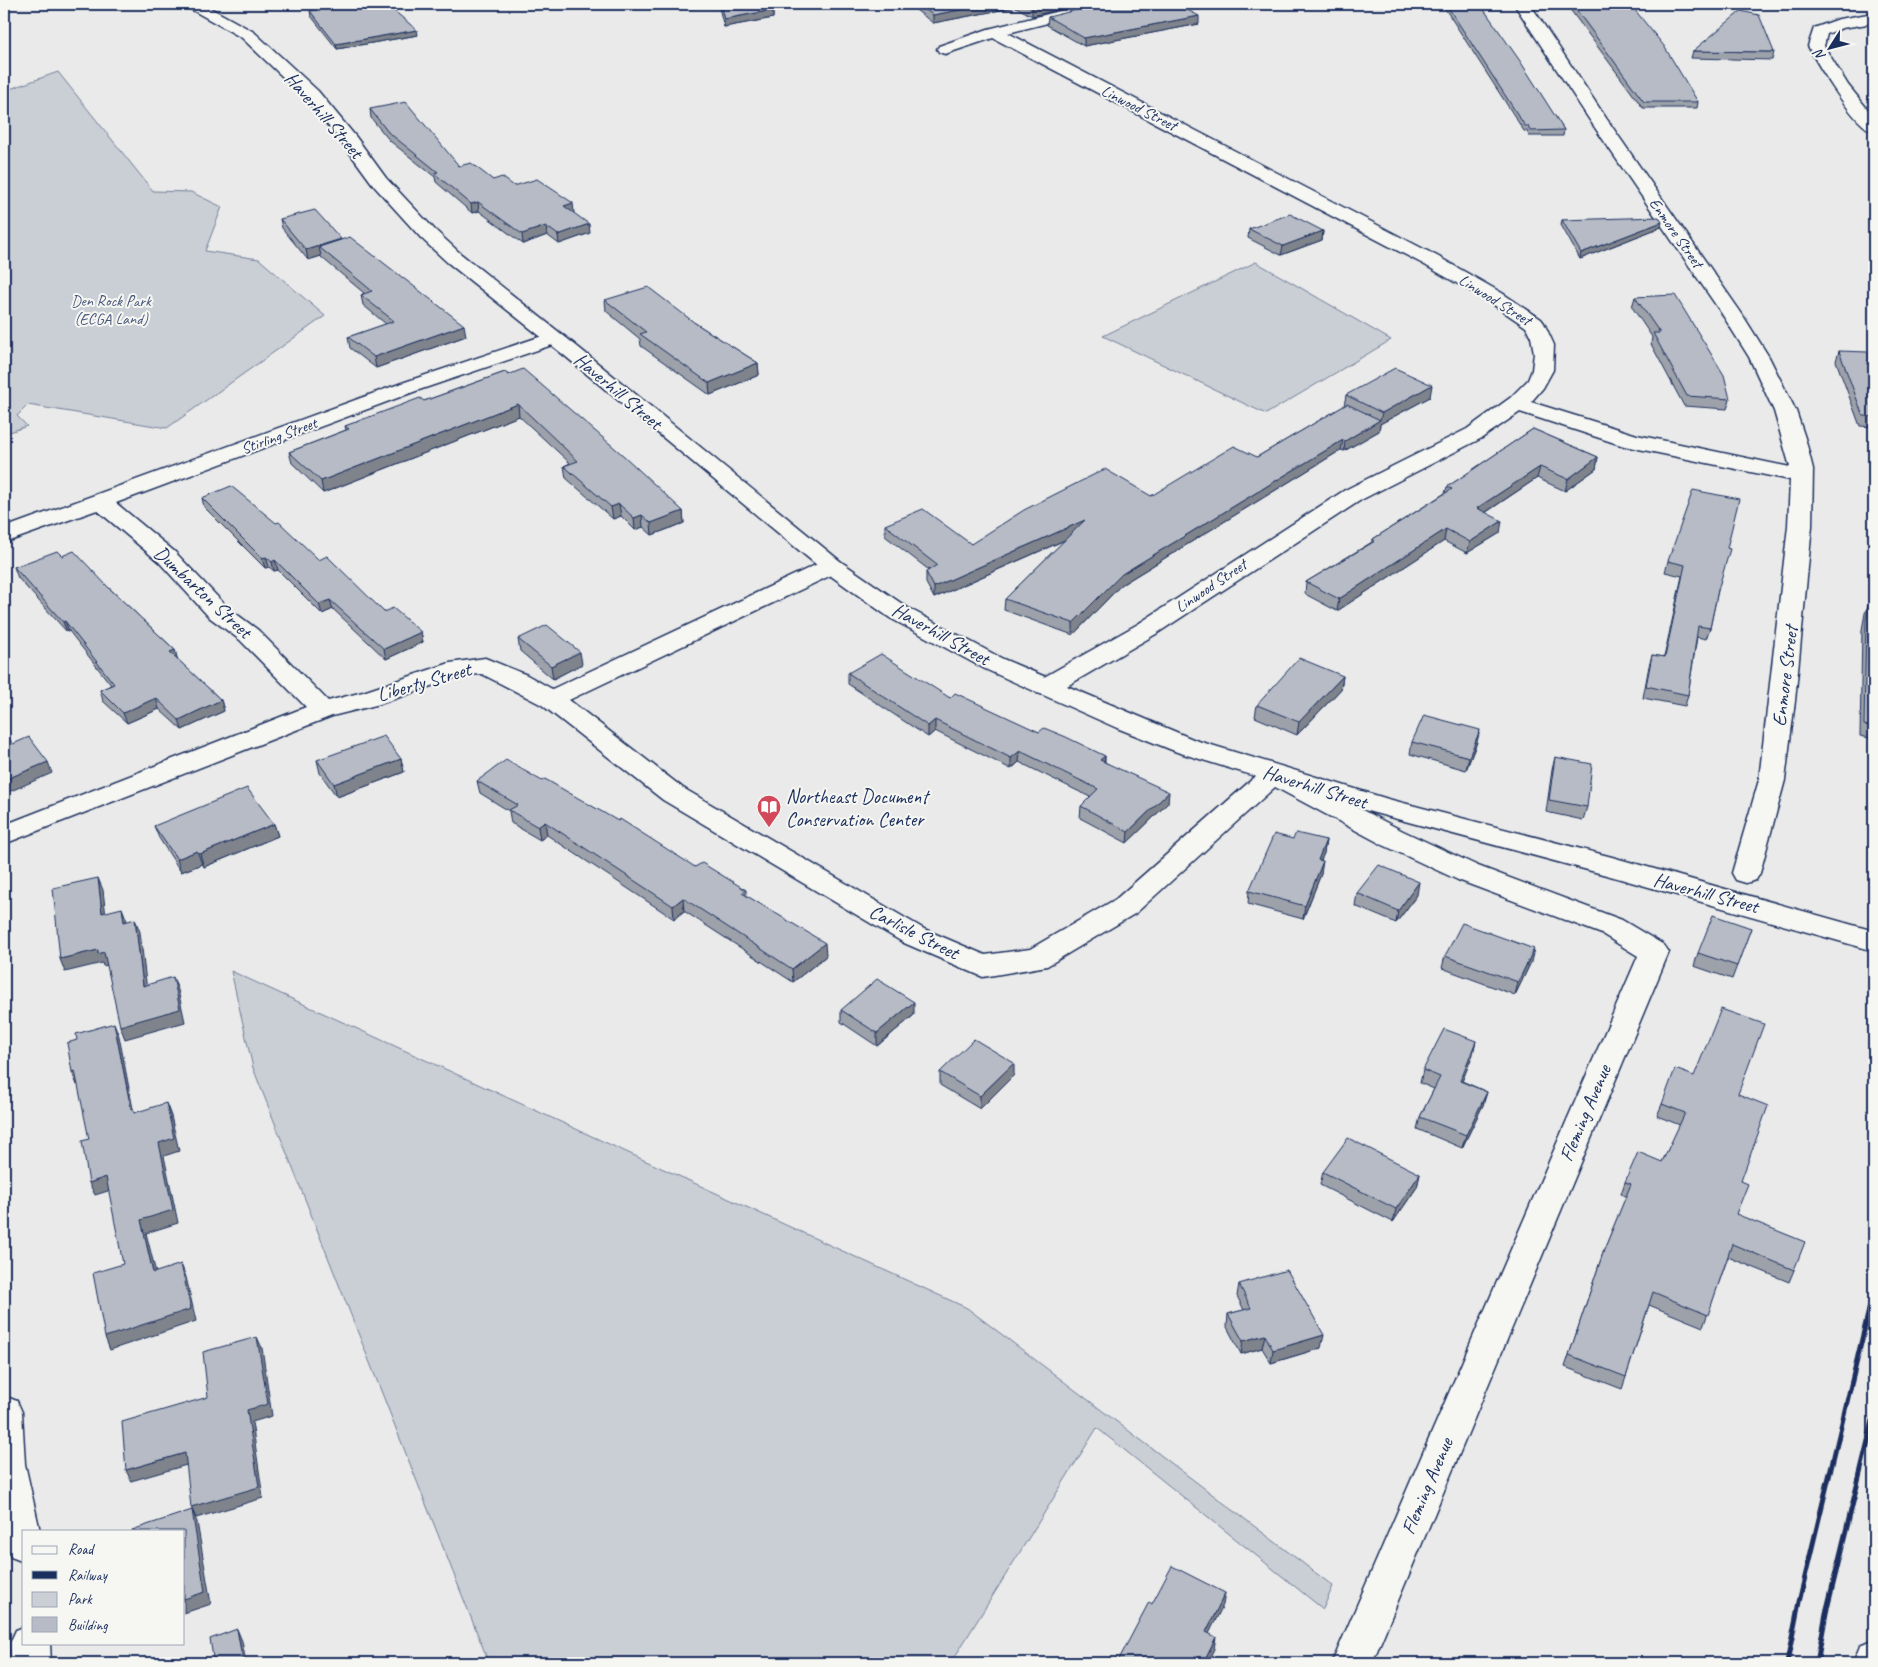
<svg xmlns="http://www.w3.org/2000/svg" width="1878" height="1667" font-family="Caveat,sans-serif">
<style>
.green{fill:#caced5;stroke:#727e9a}
.lines{fill:none;stroke-linecap:round;stroke-linejoin:round}
.minor-casing{stroke:#1b2f5e;stroke-width:3}
.major-casing{stroke:#1b2f5e;stroke-width:3}
.minor{fill:#f6f6f2;fill-rule:evenodd}
.major{fill:#f6f6f2;fill-rule:evenodd}
.rail{stroke:#1b2f5e;stroke-width:5}
.wall{fill:#9da1aa;stroke:#1b2f5e}
.shaded-wall{fill:#7f838b;stroke:#1b2f5e}
.building{fill:#b6bbc6;stroke:#1b2f5e}
.labels{text-anchor:middle;dominant-baseline:central;stroke-width:4;stroke-linejoin:round;paint-order:stroke}
.far-street-label{font-size:16px;fill:#1b2f5e;stroke:#f6f6f2}
.far-park-label{font-size:16px;fill:#47577c;stroke:#f6f6f2}
.street-label{font-size:20px;fill:#1b2f5e;stroke:#f6f6f2}
.poi-label{font-size:20px;fill:#1b2f5e;stroke:#f6f6f2;text-anchor:start}
</style>
<rect width="100%" height="100%" fill="#e9eae9"/>
<filter id="ink" filterUnits="userSpaceOnUse"><feTurbulence type="fractalNoise" baseFrequency=".02" numOctaves="2"/><feDisplacementMap in="SourceGraphic" scale="10" xChannelSelector="R" yChannelSelector="G"/><feConvolveMatrix kernelMatrix="1 2 1 2 8 2 1 2 1" color-interpolation-filters="sRGB"/></filter>
<g filter="url(#ink)">
<g class="green">
<polygon points="58,72 153,191 191,192 222,207 205,251 259,259 325,316 167,428 28,405 17,416 27,426 4,434 4,91"/>
<polygon points="1256,262 1391,340 1266,414 1103,336"/>
<polygon points="231,971 967,1308 1333,1586 1323,1609 1097,1428 951,1663 489,1663 253,1068"/>
</g>
<g class="lines">
<defs>
<g id="minor">
<polygon points="1088,4 1114,4 1111,7 1008,33 1437,256 1502,293 1541,319 1544,323 1554,345 1553,370 1543,388 1531,402 1637,435 1790,467 1774,411 1749,357 1722,314 1589,119 1514,4 1530,4 1606,118 1742,314 1769,357 1796,411 1806,441 1813,469 1812,526 1795,701 1785,780 1760,873 1756,880 1746,883 1736,880 1732,873 1759,780 1788,526 1790,480 1624,446 1520,412 1482,438 1361,500 1156,634 1055,693 1046,695 1037,693 1033,687 1037,681 1138,624 1345,490 1467,429 1510,398 1528,380 1532,370 1534,353 1531,337 1526,327 1488,301 1423,264 993,38 945,54 939,52 937,49 939,46 988,29"/>
<path d="M 1874,13 L 1874,23 L 1842,28 L 1827,34 L 1824,46 L 1848,85 L 1874,117 L 1874,132 C 1855,127 1818,65 1808,46 L 1814,28 L 1839,19 Z"/>
<polygon points="554,332 561,334 564,338 561,342 416,391 116,503 175,552 227,607 258,630 328,701 363,692 450,663 485,658 527,675 552,689 824,561 832,559 840,561 844,566 840,571 569,700 683,788 924,929 985,955 1030,949 1116,899 1264,769 1273,766 1282,769 1403,831 1478,866 1622,920 1664,945 1669,952 1372,1663 1332,1663 1638,956 1602,934 1458,880 1383,845 1275,787 1136,913 1047,966 983,977 904,943 663,800 542,705 482,674 462,675 380,704 332,716 4,844 4,825 306,707 240,640 209,617 159,562 97,510 4,543 4,528 402,383"/>
<polygon points="4,1396 17,1401 22,1412 25,1464 40,1531 24,1531 24,1562 11,1557 4,1538"/>
<polygon points="24,1627 24,1643 50,1643 51,1663 11,1663 10,1643 16,1630"/>
<polygon points="1874,1640 1874,1663 1853,1663 1860,1646"/>
</g>
<polygon id="major" points="184,4 203,4 254,32 318,91 356,137 386,178 435,230 461,254 579,348 840,561 908,608 1003,659 1195,740 1388,799 1612,857 1874,931 1874,951 1610,876 1371,812 1177,752 1117,728 985,669 890,618 824,571 565,356 447,262 421,238 374,186 344,145 306,99 242,38 187,7"/>
</defs>
<use href="#minor" class="minor-casing"/>
<use href="#major" class="major-casing"/>
<use href="#minor" class="minor"/>
<use href="#major" class="major"/>
<g class="rail">
<polyline points="1787,1663 1799,1602 1874,1289"/>
<polyline points="1817,1663 1826,1613 1874,1416"/>
</g>
</g>
<g class="wall">
<polygon points="718,4 765,4 773,10 773,18 724,27"/>
<polygon points="908,4 1081,4 1032,16 1016,7 933,23"/>
<polygon points="1442,4 1480,4 1564,130 1563,136 1529,136 1527,131 1524,131"/>
<polygon points="1566,4 1630,4 1698,102 1697,108 1643,108"/>
<polygon points="310,11 418,35 337,49 311,16"/>
<polygon points="1048,17 1199,24 1084,46 1047,25"/>
<polygon points="1693,51 1774,52 1772,60 1691,58"/>
<polygon points="370,109 459,166 493,180 514,186 574,213 573,213 590,233 559,244 547,235 523,244 479,211 472,213 436,182 435,177 390,141 371,118"/>
<polygon points="280,219 341,240 466,336 376,368 350,348 348,337 386,324 363,305 361,295 364,293 321,257 321,256 308,260 282,228"/>
<polygon points="1562,220 1661,227 1580,259 1561,225"/>
<polygon points="1249,229 1323,231 1322,240 1281,255 1248,238"/>
<polygon points="1635,297 1730,399 1727,409 1684,406 1651,344 1652,337 1632,307"/>
<polygon points="605,300 695,323 758,363 759,375 710,395 641,346 640,339 606,311"/>
<polygon points="1839,351 1874,362 1874,427 1860,426 1836,361"/>
<polygon points="505,372 683,511 684,523 652,535 643,527 635,530 621,516 613,519 566,478 564,466 570,463 519,416 323,493 292,463 289,452 346,430 345,426 424,401"/>
<polygon points="1346,395 1430,397 1380,424 1379,431 1344,451 1341,450 1121,585 1073,635 1004,610 1005,599 1065,540 934,598 926,583 926,572 929,570 885,536 885,525 971,544 1151,496 1257,457 1344,406"/>
<polygon points="1533,429 1598,457 1596,469 1565,491 1537,478 1485,513 1500,533 1467,553 1444,541 1337,611 1305,594 1306,582 1372,542 1373,539 1445,493 1447,487"/>
<polygon points="202,498 319,560 384,612 421,632 423,642 386,659 333,609 322,614 278,570 274,571 269,567 265,568 204,507"/>
<polygon points="1727,548 1710,628 1706,639 1697,637 1688,695 1685,706 1643,698 1649,666 1652,655 1664,657 1682,576 1665,572 1668,561"/>
<polygon points="62,556 108,587 175,650 177,659 221,700 224,711 182,730 159,709 127,723 103,701 100,690 111,685 69,631 67,632 18,578 14,567"/>
<polygon points="1874,566 1874,739 1860,736 1862,630 1865,613 1869,603 1871,603"/>
<polygon points="518,639 582,664 553,679 520,651"/>
<polygon points="848,673 950,698 1039,732 1105,756 1105,762 1168,803 1127,843 1080,818 1081,806 1090,797 1019,762 1011,769 935,731 928,737 848,684"/>
<polygon points="1343,676 1341,689 1297,735 1255,717 1257,705"/>
<polygon points="1412,742 1477,742 1466,770 1410,754"/>
<polygon points="1555,757 1587,807 1583,820 1546,812 1552,770"/>
<polygon points="401,759 404,772 337,797 320,773 317,760"/>
<polygon points="477,781 695,867 746,890 746,895 826,956 793,982 684,911 674,919 547,835 540,840 511,823 509,811 480,793"/>
<polygon points="274,824 278,836 204,867 202,864 181,872 159,838 154,826"/>
<polygon points="1293,839 1326,840 1324,853 1321,860 1321,874 1303,919 1248,904 1249,891"/>
<polygon points="1357,893 1417,895 1396,923 1355,906"/>
<polygon points="1751,928 1732,979 1694,966 1698,953"/>
<polygon points="1445,956 1531,962 1515,995 1442,968"/>
<polygon points="841,1010 914,1015 877,1046 841,1022"/>
<polygon points="1473,1054 1462,1081 1487,1092 1483,1105 1462,1148 1417,1129 1420,1117 1434,1089 1420,1083 1423,1070"/>
<polygon points="940,1072 1014,1075 980,1109 940,1085"/>
<polygon points="1738,1094 1741,1181 1736,1214 1794,1270 1789,1282 1728,1257 1703,1327 1649,1305 1626,1377 1622,1389 1565,1367 1604,1250 1626,1197 1621,1194 1625,1182 1662,1162 1680,1125 1657,1116 1662,1104"/>
<polygon points="1323,1172 1420,1174 1417,1187 1393,1222 1320,1185"/>
<polygon points="1239,1284 1321,1348 1271,1363 1262,1348 1241,1354 1227,1327 1228,1314 1244,1310 1237,1296"/>
</g>
<g class="shaded-wall">
<polygon points="991,4 1016,4 1016,7 933,23 933,15"/>
<polygon points="1050,4 1081,4 1032,16 1032,8"/>
<polygon points="773,10 773,18 724,27 724,19"/>
<polygon points="1199,16 1199,24 1084,46 1084,38"/>
<polygon points="417,30 418,35 337,49 336,44"/>
<polygon points="478,202 479,211 472,213 471,204"/>
<polygon points="573,203 574,213 565,215 564,206"/>
<polygon points="1662,222 1661,227 1580,259 1581,253"/>
<polygon points="589,224 590,233 559,244 558,235"/>
<polygon points="546,226 547,235 523,244 522,234"/>
<polygon points="1323,231 1322,240 1281,255 1283,246"/>
<polygon points="341,239 343,248 319,247 321,256 308,260 306,250"/>
<polygon points="464,325 466,336 376,368 374,357"/>
<polygon points="758,363 759,375 710,395 709,383"/>
<polygon points="1432,385 1430,397 1380,424 1379,431 1344,451 1345,441 1380,420 1382,413"/>
<polygon points="518,404 519,416 323,493 321,481"/>
<polygon points="1343,440 1341,450 1121,585 1073,635 1073,623 1122,574"/>
<polygon points="1598,457 1596,469 1565,491 1568,479"/>
<polygon points="1540,467 1537,478 1474,520 1477,508"/>
<polygon points="619,504 621,516 613,519 611,507"/>
<polygon points="683,511 684,523 652,535 651,523"/>
<polygon points="642,515 643,527 635,530 634,518"/>
<polygon points="1085,520 1085,531 934,598 934,587"/>
<polygon points="1502,521 1500,533 1467,553 1470,542"/>
<polygon points="1446,529 1444,541 1337,611 1339,599"/>
<polygon points="266,557 269,567 265,568 262,558"/>
<polygon points="275,560 278,570 274,571 272,562"/>
<polygon points="330,600 333,609 322,614 319,604"/>
<polygon points="65,621 69,631 67,632 63,622"/>
<polygon points="421,632 423,642 386,659 384,649"/>
<polygon points="175,650 178,661 170,652"/>
<polygon points="580,652 582,664 553,679 551,666"/>
<polygon points="1343,676 1341,689 1297,735 1299,722"/>
<polygon points="156,698 159,709 127,723 123,713"/>
<polygon points="221,700 224,711 182,730 179,720"/>
<polygon points="935,720 935,731 928,737 928,726"/>
<polygon points="1480,730 1477,742 1466,770 1469,757"/>
<polygon points="1020,751 1019,762 1011,769 1011,758"/>
<polygon points="1105,756 1104,767 1100,760"/>
<polygon points="401,759 404,772 337,797 334,784"/>
<polygon points="48,762 52,773 4,794 4,780"/>
<polygon points="1169,792 1168,803 1127,843 1128,832"/>
<polygon points="545,822 547,835 540,840 538,827"/>
<polygon points="274,824 278,836 204,867 200,854"/>
<polygon points="1326,840 1324,853 1316,872 1318,860"/>
<polygon points="197,851 202,864 181,872 177,859"/>
<polygon points="1323,861 1321,874 1303,919 1305,906"/>
<polygon points="98,878 103,890 107,926 102,913"/>
<polygon points="1419,882 1417,895 1396,923 1398,911"/>
<polygon points="683,898 684,911 674,919 673,906"/>
<polygon points="122,908 127,921 124,922"/>
<polygon points="135,919 140,932 148,999 143,986"/>
<polygon points="825,943 826,956 793,982 792,969"/>
<polygon points="1534,949 1531,962 1515,995 1518,982"/>
<polygon points="98,950 104,952 108,965 103,966 102,963 65,972 60,959"/>
<polygon points="173,977 178,990 185,1022 125,1039 120,1026"/>
<polygon points="914,1002 914,1015 877,1046 877,1033"/>
<polygon points="114,1023 119,1036 133,1109 138,1121 131,1109"/>
<polygon points="1476,1041 1473,1054 1457,1094 1460,1081"/>
<polygon points="1014,1063 1014,1075 980,1109 980,1096"/>
<polygon points="75,1071 81,1084 77,1085 72,1072"/>
<polygon points="1487,1092 1483,1105 1462,1148 1466,1135"/>
<polygon points="166,1103 171,1116 179,1151 164,1156 178,1223 146,1233 159,1285 153,1273 141,1220 159,1143"/>
<polygon points="1420,1174 1417,1187 1393,1222 1396,1209"/>
<polygon points="106,1177 111,1190 95,1195 89,1183"/>
<polygon points="181,1264 186,1277 196,1321 110,1350 105,1337"/>
<polygon points="1265,1335 1262,1348 1241,1354 1243,1341"/>
<polygon points="1324,1335 1321,1348 1271,1363 1273,1350"/>
<polygon points="257,1337 262,1348 272,1416 252,1422 263,1498 196,1518 191,1507 247,1410"/>
<polygon points="185,1453 190,1464 131,1481 126,1470"/>
<polygon points="192,1510 197,1522 211,1604 184,1613 184,1599"/>
<polygon points="1225,1593 1223,1605 1204,1644 1206,1632"/>
<polygon points="237,1629 242,1641 246,1663 243,1663"/>
<polygon points="1216,1637 1214,1649 1207,1663 1203,1663"/>
</g>
<g class="building">
<polygon points="345,4 386,4 417,30 336,44 310,11"/>
<polygon points="720,4 765,4 773,10 724,19"/>
<polygon points="918,4 991,4 933,15"/>
<polygon points="1024,4 1050,4 1032,8"/>
<polygon points="1101,4 1176,4 1199,16 1084,38 1048,17"/>
<polygon points="1446,4 1480,4 1520,61 1564,130 1530,131 1528,126 1525,126"/>
<polygon points="1572,4 1630,4 1664,46 1698,102 1644,102"/>
<polygon points="1741,11 1759,15 1774,52 1693,51"/>
<polygon points="406,102 459,166 471,163 493,180 502,177 514,186 537,179 573,203 564,206 589,224 558,235 546,226 522,234 478,202 471,204 434,173 438,172 388,132 370,109"/>
<polygon points="315,210 341,239 306,250 280,219"/>
<polygon points="1290,214 1323,231 1283,246 1249,229"/>
<polygon points="1659,217 1662,222 1581,253 1562,220"/>
<polygon points="350,237 464,325 374,357 348,337 394,321 361,295 372,291 319,247"/>
<polygon points="648,287 695,323 758,363 709,383 640,334 646,332 605,300"/>
<polygon points="1675,295 1724,375 1730,399 1687,396 1653,333 1660,333 1635,297"/>
<polygon points="1839,351 1868,352 1874,362 1874,417 1863,416"/>
<polygon points="1395,368 1432,385 1382,413 1346,395"/>
<polygon points="523,369 624,456 683,511 651,523 642,515 634,518 619,504 611,507 564,466 578,461 518,404 321,481 289,452 349,429 345,426 420,398 424,401 505,372 508,375"/>
<polygon points="1347,404 1380,420 1345,441 1343,440 1122,574 1073,623 1005,599 1085,520 934,587 926,572 937,565 885,525 923,509 971,544 1024,510 1105,469 1151,496 1234,446 1257,457"/>
<polygon points="1533,429 1598,457 1568,479 1540,467 1477,508 1502,521 1470,542 1446,529 1339,599 1306,582 1375,541 1373,539 1452,489 1447,487"/>
<polygon points="231,486 276,523 279,522 319,560 327,556 384,612 393,608 421,632 384,649 330,600 319,604 275,560 272,562 266,557 262,558 202,498"/>
<polygon points="1693,490 1739,499 1727,548 1730,549 1718,590 1710,628 1698,626 1688,695 1646,686 1652,655 1665,657 1685,565 1668,561"/>
<polygon points="57,551 62,556 74,551 108,587 175,650 170,652 221,700 179,720 156,698 123,713 100,690 114,684 65,621 63,622 14,567"/>
<polygon points="1869,603 1874,604 1874,727 1864,725 1866,620"/>
<polygon points="547,625 580,652 551,666 518,639"/>
<polygon points="881,654 950,698 955,693 1039,732 1044,728 1066,737 1105,756 1100,760 1169,792 1128,832 1081,806 1098,789 1020,751 1011,758 935,720 928,726 848,673"/>
<polygon points="1299,658 1343,676 1299,722 1257,705"/>
<polygon points="1424,715 1480,730 1469,757 1412,742"/>
<polygon points="4,732 13,744 29,737 48,762 4,780"/>
<polygon points="384,736 401,759 334,784 317,760"/>
<polygon points="1555,757 1592,764 1587,807 1549,800"/>
<polygon points="506,760 542,781 545,779 618,821 620,819 695,867 702,863 746,890 742,893 825,943 792,969 683,898 673,906 545,822 538,827 509,810 518,805 477,781"/>
<polygon points="247,788 274,824 200,854 197,851 177,859 154,826"/>
<polygon points="1296,833 1326,840 1318,860 1323,861 1305,906 1249,891 1274,834 1293,839"/>
<polygon points="1379,865 1419,882 1398,911 1357,893"/>
<polygon points="98,878 102,913 122,908 124,922 135,919 143,986 173,977 180,1009 120,1026 104,952 98,954 98,950 60,959 53,888"/>
<polygon points="1713,915 1751,928 1737,966 1698,953"/>
<polygon points="1462,923 1534,949 1518,982 1445,956"/>
<polygon points="877,979 914,1002 877,1033 841,1010"/>
<polygon points="1721,1009 1764,1024 1738,1094 1768,1106 1741,1181 1748,1184 1736,1214 1805,1242 1794,1270 1732,1244 1708,1315 1653,1292 1626,1377 1569,1355 1604,1250 1631,1184 1625,1182 1638,1152 1662,1162 1685,1113 1662,1104 1675,1069 1694,1076"/>
<polygon points="114,1023 131,1109 133,1108 134,1113 166,1103 174,1138 159,1143 173,1210 141,1220 153,1273 181,1264 191,1309 105,1337 93,1273 123,1264 106,1177 89,1183 82,1141 89,1139 75,1071 72,1072 67,1043 77,1040 76,1034"/>
<polygon points="1444,1029 1476,1041 1460,1081 1487,1092 1466,1135 1420,1117 1440,1077 1423,1070"/>
<polygon points="974,1039 1014,1063 980,1096 940,1072"/>
<polygon points="1348,1138 1420,1174 1396,1209 1323,1172"/>
<polygon points="1287,1270 1324,1335 1273,1350 1265,1335 1243,1341 1228,1314 1251,1308 1239,1284"/>
<polygon points="257,1337 268,1404 247,1410 259,1487 191,1507 185,1453 126,1470 122,1422 208,1397 203,1352"/>
<polygon points="192,1510 205,1592 184,1599 184,1531 132,1531 132,1530"/>
<polygon points="1172,1566 1225,1593 1206,1632 1216,1637 1203,1663 1117,1663 1149,1602 1152,1604"/>
<polygon points="237,1629 243,1663 214,1663 210,1639"/>
</g>
</g>
<defs>
<symbol id="library-pin" viewBox="-11 -11 22 30"><path d="M0 17L-7.5 6A9.5 9.5 0 1 1 7.5 6Z" fill="#d1495b" stroke="#f6f6f2"/><path d="M-6-4Q-3-5.5-.7-3.5V5Q-3 3-6 4ZM6-4Q3-5.5 .7-3.5V5Q3 3 6 4Z" fill="#fff"/></symbol>
</defs>
<g fill-rule="evenodd">
<use href="#library-pin" x="755" y="793" width="28" height="38"/>
</g>
<g class="labels">
<g class="far-street-label">
<text transform="translate(1139 108) rotate(27)">Linwood Street</text>
<text transform="translate(1676 233) rotate(55)">Enmore Street</text>
<text transform="translate(1495 300) rotate(32)">Linwood Street</text>
<text transform="translate(279 436) rotate(-20)">Stirling Street</text>
<text transform="translate(1211 586) rotate(-34)">Linwood Street</text>
</g>
<g class="far-park-label">
<text x="111" y="301">Den Rock Park<tspan x="111" dy="18">(ECGA Land)</tspan></text>
</g>
<g class="street-label">
<text transform="translate(324 115) rotate(49)">Haverhill Street</text>
<text transform="translate(618 391) rotate(40)">Haverhill Street</text>
<text transform="translate(203 592) rotate(43)">Dumbarton Street</text>
<text transform="translate(941 634) rotate(29)">Haverhill Street</text>
<text transform="translate(1785 676) rotate(-83)">Enmore Street</text>
<text transform="translate(424 682) rotate(-16)">Liberty Street</text>
<text transform="translate(1315 787) rotate(17)">Haverhill Street</text>
<text transform="translate(1706 893) rotate(15)">Haverhill Street</text>
<text transform="translate(914 932) rotate(27)">Carlisle Street</text>
<text transform="translate(1585 1113) rotate(-67)">Fleming Avenue</text>
<text transform="translate(1427 1486) rotate(-67)">Fleming Avenue</text>
</g>
<g class="poi-label">
<text x="786" y="796">Northeast Document<tspan x="786" dy="23">Conservation Center</tspan></text>
</g>
</g>
<rect width="1878" height="1667" fill="none" stroke="#f6f6f2" stroke-width="20"/>
<rect x="10" y="10" width="1858" height="1647" fill="none" stroke="#1b2f5e" stroke-width="2" filter="url(#ink)"/>
<rect x="22" y="1530" width="162" height="115" fill="#f6f6f2" stroke="#9ea6b7"/>
<rect x="32" y="1546" width="25" height="8" fill="#f6f6f2" stroke="#9ea6b7"/>
<text x="68" y="1554" font-size="15" fill="#1b2f5e">Road</text>
<rect x="32" y="1571" width="25" height="8" fill="#1b2f5e" stroke="#9ea6b7"/>
<text x="68" y="1580" font-size="15" fill="#1b2f5e">Railway</text>
<rect x="32" y="1592" width="25" height="15" fill="#caced5" stroke="#9ea6b7"/>
<text x="68" y="1604" font-size="15" fill="#1b2f5e">Park</text>
<rect x="32" y="1617" width="25" height="15" fill="#b6bbc6" stroke="#9ea6b7"/>
<text x="68" y="1630" font-size="15" fill="#1b2f5e">Building</text>
<g transform="translate(1830 48) rotate(234)" stroke="#f6f6f2" stroke-width="4" paint-order="stroke">
<path d="M0-4L9 19L0 12L-9 19Z" fill="#1b2f5e"/>
<text y="-8" font-size="14" font-weight="bold" text-anchor="middle" fill="#1b2f5e">N</text>
</g>
</svg>
